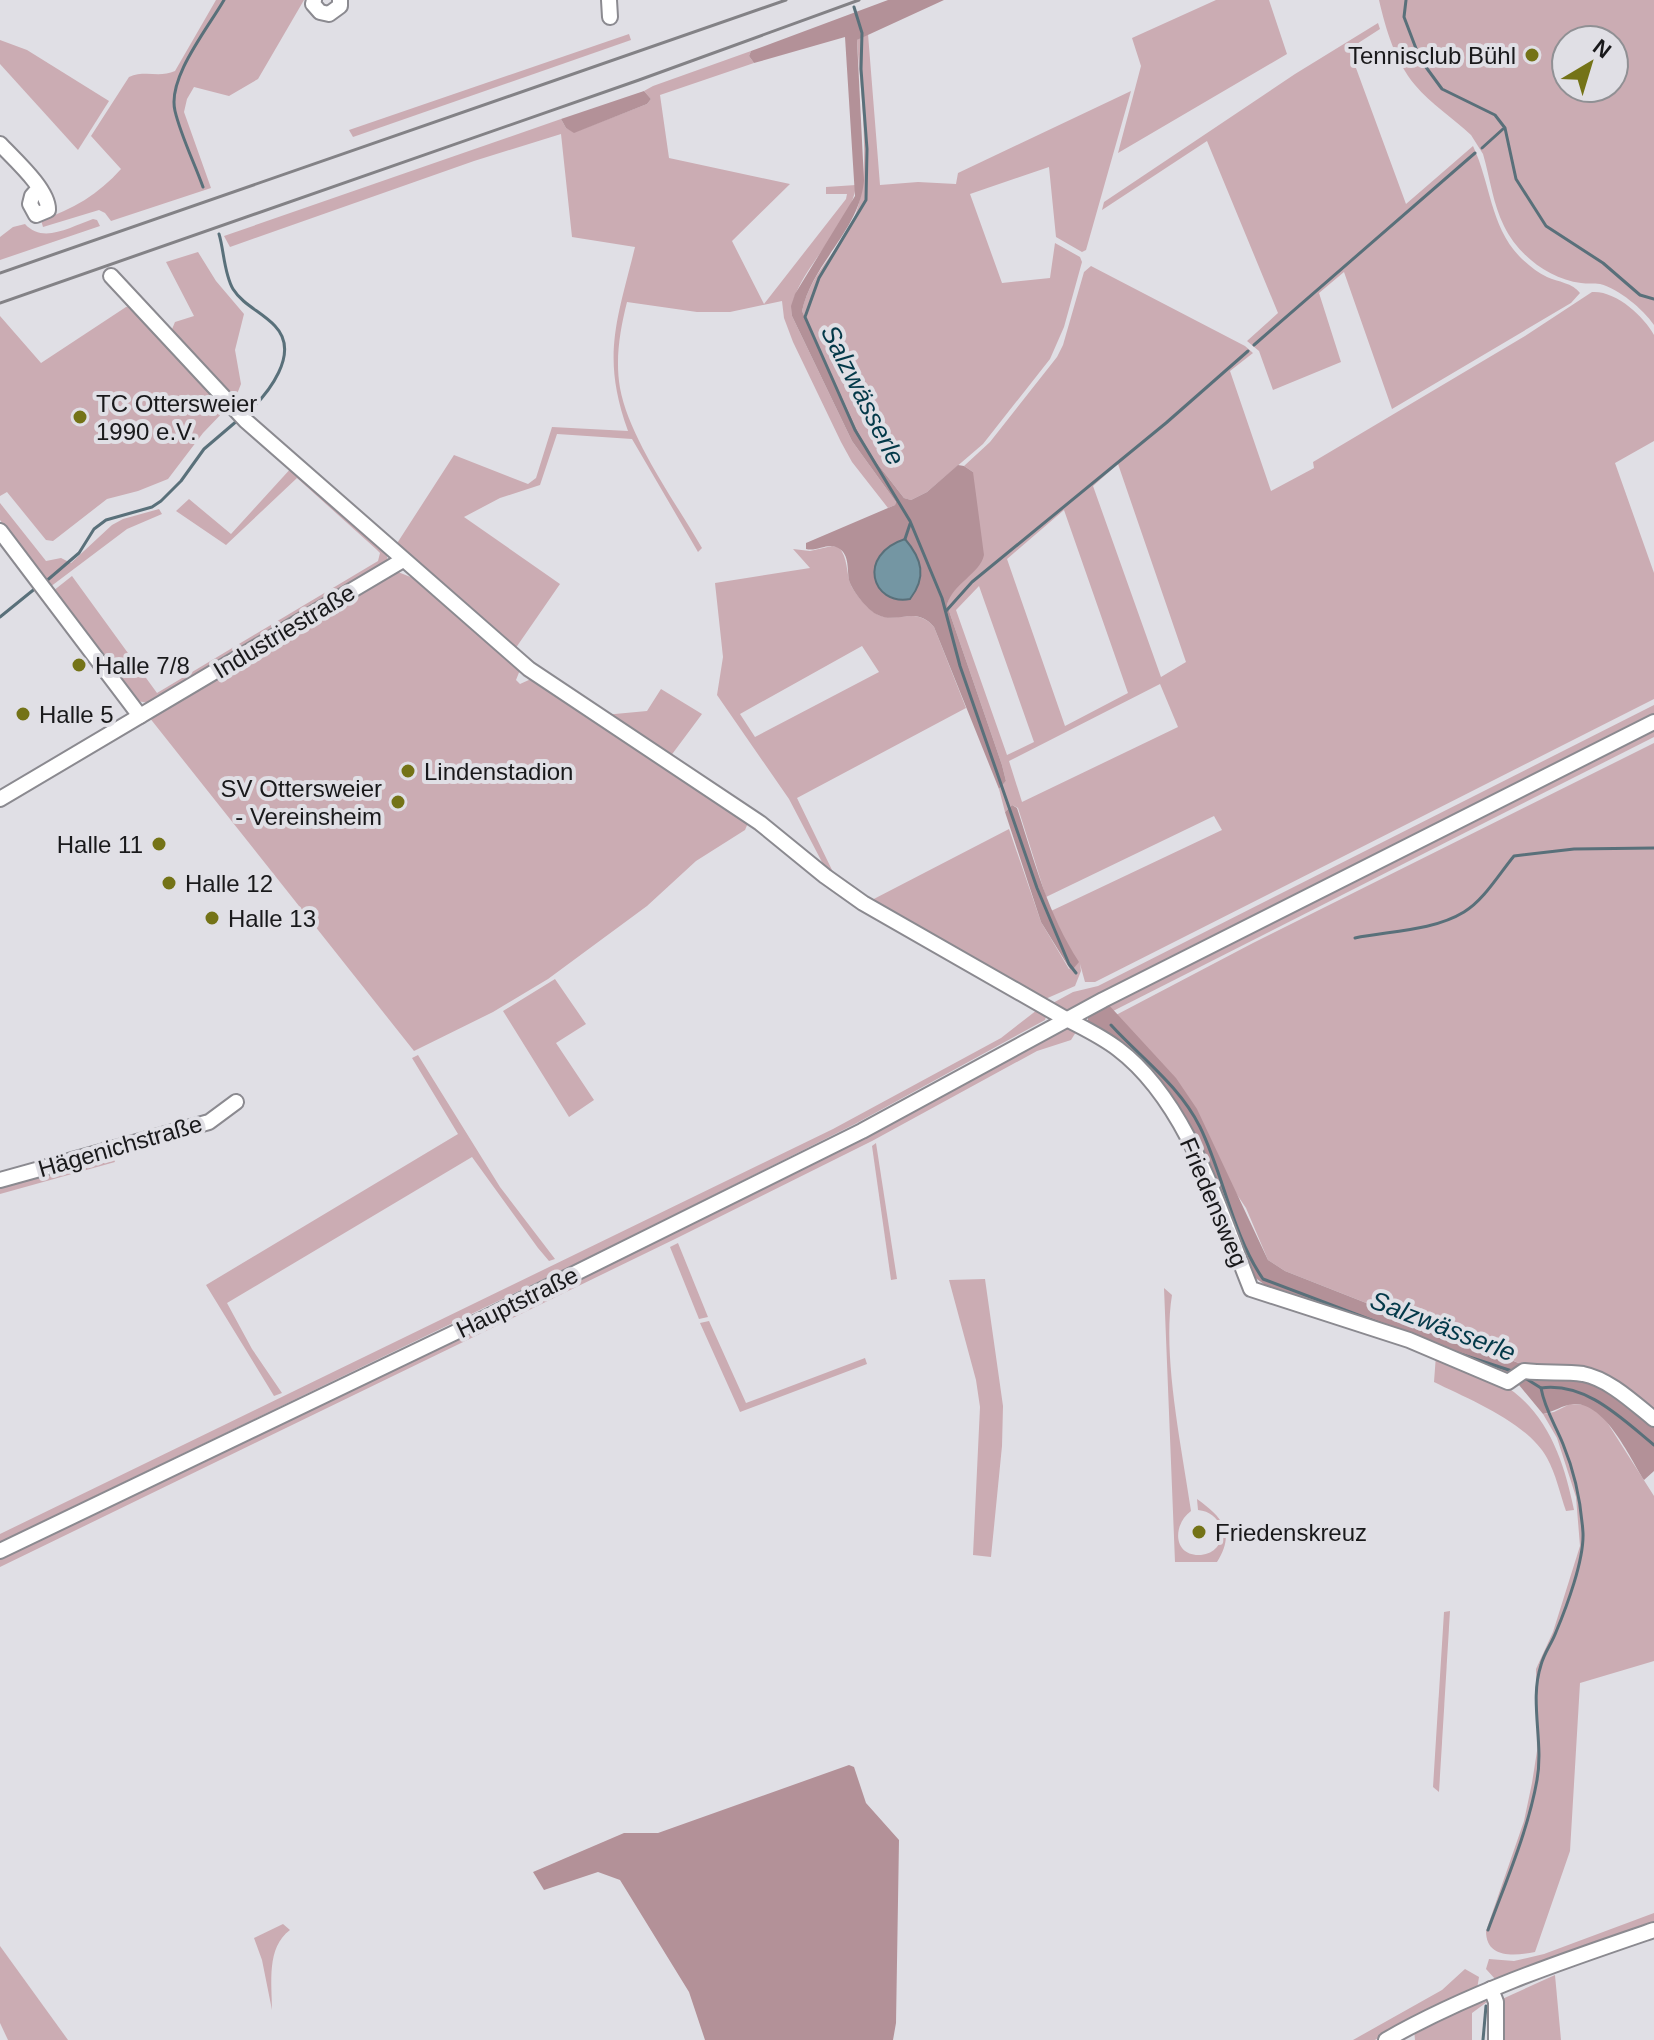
<svg xmlns="http://www.w3.org/2000/svg" width="1654" height="2040" font-family="Helvetica,sans-serif">
<style>
.green{fill:#cbacb3;fill-rule:evenodd}
.forest{fill:#b39198}
.water{fill:#7496a3;stroke:#59707a;stroke-width:2}
.lines{fill:none;stroke-linecap:round;stroke-linejoin:round}
.stream{stroke:#59707a;stroke-width:3}
.minor-casing{stroke:#8b8a90;stroke-width:18}
.minor{stroke:#fff;stroke-width:14}
.rail{stroke:#838286;stroke-width:3}
.poi-dot{fill:#747317;stroke:#e0dfe5;stroke-width:3}
.labels{text-anchor:middle;dominant-baseline:central;stroke-width:8;stroke-linejoin:round;paint-order:stroke}
.poi-label{font-size:24px;fill:#19191b;stroke:#e0dfe5;text-anchor:start}
.street-label{font-size:24px;fill:#19191b;stroke:#e0dfe5}
.water-label{font-size:26px;font-style:italic;fill:#033949;stroke:#e0dfe5}
</style>
<rect width="100%" height="100%" fill="#e0dfe5"/>
<g class="green">
<path d="M 216,0 L 304,0 L 258,79 L 229,96 L 194,87 L 187,99 L 184,112 L 211,188 L 111,221 L 105,213 L 99,210 L 43,227 L 41,220 C 72,210 99,194 121,169 L 91,136 L 129,77 C 145,70 160,78 175,71 Z"/>
<polygon points="1216,0 1269,0 1287,54 1118,153 1141,66 1132,38"/>
<path d="M 1379,0 L 1654,0 L 1654,325 C 1643,309 1619,289 1600,284 C 1594,283 1587,284 1581,283 C 1549,279 1518,255 1504,226 C 1493,204 1490,178 1483,154 L 1471,135 C 1453,118 1431,104 1415,85 C 1395,61 1386,30 1379,0 ZM 1614,40 L 1614,88 L 1566,88 L 1566,40 Z"/>
<path d="M 1378,23 L 1380,29 L 1349,49 L 1406,204 L 1473,146 C 1491,184 1490,228 1522,259 C 1530,266 1538,273 1547,277 C 1558,282 1573,283 1580,293 L 1571,303 L 1392,409 L 1344,272 L 1319,293 L 1341,362 L 1273,390 L 1259,351 L 1247,341 L 1278,313 L 1207,141 L 1102,210 L 1104,202 L 1295,74 Z"/>
<polygon points="629,34 631,40 353,137 349,130"/>
<path d="M 868,34 L 880,185 L 918,182 L 956,184 L 958,173 L 1131,91 L 1086,250 L 1082,252 L 1056,237 L 1049,167 L 970,194 L 1002,283 L 1050,278 L 1055,243 L 1080,257 L 1082,262 L 1064,327 L 1050,359 L 983,444 L 927,492 L 911,500 L 904,498 L 876,462 L 859,434 L 802,311 C 811,270 843,248 856,213 C 872,171 860,88 857,40 Z"/>
<polygon points="0,40 27,50 109,101 78,150 0,64"/>
<path d="M 751,51 L 749,56 L 754,63 L 660,95 L 669,158 L 790,184 L 732,241 L 764,304 L 846,199 L 847,194 L 826,194 L 826,187 L 856,185 C 852,228 788,277 792,316 L 852,441 L 896,502 L 895,505 L 888,508 L 852,462 L 841,442 L 793,342 L 784,318 L 782,301 L 730,312 L 697,312 L 627,302 C 620,330 615,359 620,388 C 629,438 676,503 702,548 L 698,552 L 632,439 L 557,434 L 540,485 L 500,498 L 464,517 L 560,584 L 513,652 L 394,548 L 454,455 L 528,484 L 536,478 L 552,427 L 628,431 C 601,356 617,321 635,247 L 572,237 L 561,134 L 474,161 L 230,247 L 224,236 L 561,119 L 566,128 L 575,132 L 647,104 L 651,99 L 644,91 L 653,86 Z"/>
<path d="M 93,219 L 97,220 L 100,226 L 0,260 L 0,237 L 13,227 L 25,224 C 43,244 70,227 93,219 Z"/>
<polygon points="198,252 216,281 244,314 235,350 241,384 233,404 170,334 175,322 194,316 166,262"/>
<path d="M 1091,266 L 1245,346 L 1253,353 L 1230,371 L 1271,491 L 1314,468 L 1313,462 L 1525,336 L 1592,292 C 1615,290 1644,316 1654,335 L 1654,441 L 1615,463 L 1654,573 L 1654,699 L 1095,982 L 1085,982 L 1080,964 L 1081,971 L 1075,986 L 1043,1000 L 868,902 L 1009,829 L 1041,922 L 1069,969 L 1073,969 L 1051,911 L 1222,830 L 1214,816 L 1046,897 L 1018,808 L 1012,805 L 1005,812 L 999,789 L 1006,781 L 1002,765 L 947,605 L 950,594 L 957,586 L 973,472 L 964,466 L 990,442 L 1057,357 L 1063,345 L 1084,272 ZM 1118,464 L 1186,662 L 1161,677 L 1093,486 ZM 1064,510 L 1128,693 L 1065,726 L 1007,559 ZM 979,586 L 1034,742 L 1007,755 L 956,610 ZM 1160,684 L 1178,727 L 1022,802 L 1009,761 Z"/>
<polygon points="134,305 227,408 203,433 168,479 138,491 107,499 53,541 46,540 7,492 0,496 0,316 41,363 126,307"/>
<polygon points="293,466 385,550 388,560 385,565 149,703 137,701 53,591 72,576 157,693 378,561 380,553 376,549 297,478 226,545 176,511 189,499 231,534"/>
<polygon points="0,503 46,561 61,558 71,563 112,525 123,519 159,509 162,514 127,529 50,587 0,520"/>
<path d="M 832,546 L 839,547 C 848,559 846,570 850,583 C 854,593 866,607 875,613 C 895,626 915,604 934,627 L 966,708 L 797,798 L 832,870 L 844,886 L 824,872 L 823,864 L 789,799 L 717,695 L 723,657 L 715,583 L 810,568 L 793,549 L 810,551 ZM 862,646 L 879,672 L 755,737 L 740,714 Z"/>
<polygon points="398,572 413,578 520,670 516,680 520,684 531,679 748,823 745,830 696,861 647,906 548,979 493,1012 414,1051 149,717 390,575"/>
<polygon points="661,689 702,714 670,757 604,715 647,711"/>
<polygon points="1654,705 1654,714 1137,974 1073,1009 1057,1009 1051,1004 1073,992 1098,986"/>
<polygon points="1654,728 1654,737 1113,1011 1107,1003"/>
<polygon points="1654,743 1654,1416 1285,1271 1268,1260 1246,1208 1116,1015 1253,943"/>
<polygon points="555,979 586,1024 556,1043 594,1100 569,1117 503,1011"/>
<polygon points="1037,1010 1047,1013 1045,1020 855,1124 612,1246 0,1542 0,1534 833,1129 1001,1038"/>
<polygon points="1067,1028 1076,1032 1071,1040 1037,1051 872,1141 675,1239 0,1567 0,1557"/>
<polygon points="418,1055 500,1187 555,1259 549,1261 538,1248 472,1157 227,1303 252,1349 282,1393 274,1396 206,1285 458,1134 412,1058"/>
<polygon points="876,1143 897,1279 891,1280 872,1146"/>
<polygon points="111,1152 115,1162 0,1194 0,1184"/>
<polygon points="678,1243 708,1317 699,1319 670,1247"/>
<polygon points="985,1279 1003,1406 1002,1446 991,1557 973,1555 980,1407 976,1380 949,1280"/>
<path d="M 1164,1288 L 1172,1295 C 1162,1357 1182,1448 1191,1511 C 1172,1525 1173,1557 1201,1555 C 1230,1552 1228,1513 1198,1510 L 1197,1499 C 1222,1517 1236,1532 1217,1562 L 1175,1562 Z"/>
<polygon points="709,1321 746,1403 865,1358 867,1364 740,1412 700,1323"/>
<path d="M 1436,1355 C 1457,1364 1480,1372 1500,1383 C 1547,1409 1564,1461 1574,1510 L 1566,1511 C 1560,1494 1556,1474 1547,1458 C 1527,1422 1470,1400 1434,1382 Z"/>
<path d="M 1570,1404 L 1589,1405 L 1605,1419 L 1654,1496 L 1654,1661 L 1580,1683 L 1570,1851 L 1535,1952 C 1515,1956 1486,1959 1486,1931 L 1524,1821 L 1532,1783 L 1537,1751 L 1536,1669 L 1553,1632 L 1580,1546 L 1576,1497 L 1557,1438 L 1543,1414 L 1554,1412 Z"/>
<polygon points="1450,1611 1439,1792 1433,1787 1444,1612"/>
<polygon points="1654,1913 1654,1924 1496,1980 1486,1969 1489,1959 1514,1961 1544,1954"/>
<path d="M 283,1924 L 290,1930 C 266,1948 272,1983 272,2010 L 262,1960 L 254,1938 Z"/>
<polygon points="0,1946 68,2040 8,2040 0,2023"/>
<polygon points="1465,1969 1479,1977 1477,1989 1400,2025 1375,2040 1353,2040 1442,1990"/>
<polygon points="1555,1975 1561,2040 1500,2040 1500,2000"/>
<polygon points="1480,1999 1487,2002 1472,2013 1472,2040 1415,2040 1414,2029"/>
</g>
<g class="forest">
<path d="M 888,0 L 944,0 L 857,40 L 864,181 C 859,231 813,262 802,311 L 859,434 L 876,462 L 904,498 L 911,500 L 927,492 L 958,465 L 964,466 L 973,472 L 984,555 C 980,574 953,583 947,605 L 1002,765 L 1006,781 L 999,789 L 934,627 C 915,604 897,626 876,614 C 867,609 852,591 849,580 C 847,569 850,552 836,547 C 827,543 816,552 806,549 L 806,543 L 895,505 L 896,502 L 852,441 L 792,316 L 791,306 L 795,294 L 855,196 L 845,37 L 754,63 L 749,56 L 751,51 Z"/>
<polygon points="644,91 651,99 647,104 574,133 566,128 561,119"/>
<path d="M 1012,805 L 1017,808 C 1035,863 1048,914 1079,962 L 1073,969 L 1070,969 L 1041,922 L 1005,812 Z"/>
<polygon points="1107,1003 1176,1078 1197,1109 1268,1260 1285,1271 1521,1364 1513,1373 1507,1374 1272,1290 1250,1274 1174,1104 1088,1023 1088,1017"/>
<path d="M 1530,1376 L 1582,1378 L 1605,1387 L 1654,1423 L 1654,1471 L 1644,1480 C 1629,1456 1605,1402 1573,1404 C 1563,1405 1553,1412 1543,1414 L 1519,1385 L 1523,1379 Z"/>
<polygon points="849,1765 854,1767 866,1803 899,1840 896,2023 893,2040 705,2040 689,1992 620,1880 598,1872 544,1890 533,1872 624,1833 658,1833"/>
</g>
<path class="water" d="M 905,539 C 922,559 927,577 910,599 C 872,606 856,555 905,539 Z"/>
<g class="lines">
<g class="stream">
<polyline points="1406,0 1404,17 1420,59 1442,89 1495,115 1505,128 1516,179 1546,226 1603,263 1640,295 1654,299"/>
<polyline points="854,7 862,33 861,69 867,149 866,200 819,278 805,317 855,430 910,521 942,598 960,666 1037,888 1069,964 1076,973"/>
<polyline points="1482,148 1503,129"/>
<path d="M 203,187 C 194,162 181,136 175,111 C 167,78 208,28 224,0"/>
<path d="M 219,234 C 224,250 224,274 233,289 C 243,305 262,312 275,326 C 301,353 268,394 247,413"/>
<polyline points="1254,345 1475,153"/>
<polyline points="905,539 910,524"/>
<polyline points="44,583 79,553 94,529 106,520 152,507 161,501 181,481 204,449 238,420"/>
<polyline points="946,611 972,582 1166,423 1248,351"/>
<polyline points="0,617 37,587"/>
<path d="M 1355,938 C 1389,931 1433,931 1464,912 C 1484,900 1499,874 1514,856 L 1574,849 L 1654,848"/>
<path d="M 1111,1025 C 1142,1059 1179,1085 1200,1127 C 1224,1176 1232,1234 1263,1279 L 1387,1326"/>
<polyline points="1454,1352 1515,1372"/>
<path d="M 1541,1388 C 1586,1382 1621,1418 1654,1445"/>
<path d="M 1488,1930 C 1506,1881 1528,1831 1537,1780 C 1544,1742 1529,1701 1541,1665 C 1544,1653 1552,1643 1556,1632 C 1567,1606 1584,1560 1583,1533 C 1581,1502 1575,1473 1563,1444 C 1555,1424 1545,1410 1541,1388 L 1525,1378"/>
<polyline points="1483,2040 1486,2006"/>
</g>
<defs>
<g id="minor">
<polyline points="314,0 313,4 320,12 329,14 340,6 340,0"/>
<polyline points="609,0 610,17"/>
<path d="M 0,144 C 14,159 49,190 48,210 L 36,215 L 30,204 L 32,196 L 39,188"/>
<path d="M 111,276 L 246,421 L 529,669 L 760,823 L 825,876 L 863,903 L 1059,1015 C 1079,1026 1100,1035 1118,1049 C 1188,1102 1219,1210 1251,1289 L 1409,1340 L 1508,1382 L 1524,1371 C 1544,1374 1564,1371 1583,1374 C 1609,1379 1634,1403 1654,1419"/>
<polyline points="0,531 140,716"/>
<polyline points="0,799 403,560"/>
<polyline points="0,1180 209,1122 236,1102"/>
<polyline points="0,1551 481,1320 862,1131 1103,1000 1654,722"/>
<polyline points="1491,1989 1496,2002 1496,2040"/>
<path d="M 1386,2040 C 1470,1992 1563,1961 1654,1930"/>
</g>
</defs>
<use href="#minor" class="minor-casing"/>
<use href="#minor" class="minor"/>
<g class="rail">
<polyline points="0,273 786,0"/>
<polyline points="0,303 639,80 859,0"/>
</g>
</g>
<g class="poi-dot">
<circle cx="1532" cy="55" r="8"/>
<circle cx="80" cy="417" r="8"/>
<circle cx="79" cy="665" r="8"/>
<circle cx="23" cy="714" r="8"/>
<circle cx="408" cy="771" r="8"/>
<circle cx="398" cy="802" r="8"/>
<circle cx="159" cy="844" r="8"/>
<circle cx="169" cy="883" r="8"/>
<circle cx="212" cy="918" r="8"/>
<circle cx="1199" cy="1532" r="8"/>
</g>
<g class="labels">
<g class="poi-label">
<text x="1516" y="55" text-anchor="end">Tennisclub Bühl</text>
<text x="96" y="403">TC Ottersweier<tspan x="96" dy="28">1990 e.V.</tspan></text>
<text x="95" y="665">Halle 7/8</text>
<text x="39" y="714">Halle 5</text>
<text x="424" y="771">Lindenstadion</text>
<text x="382" y="788" text-anchor="end">SV Ottersweier<tspan x="382" dy="28">- Vereinsheim</tspan></text>
<text x="143" y="844" text-anchor="end">Halle 11</text>
<text x="185" y="883">Halle 12</text>
<text x="228" y="918">Halle 13</text>
<text x="1215" y="1532">Friedenskreuz</text>
</g>
<g class="street-label">
<text transform="translate(284 631) rotate(-31)">Industriestraße</text>
<text transform="translate(120 1146) rotate(-16)">Hägenichstraße</text>
<text transform="translate(1214 1202) rotate(67)">Friedensweg</text>
<text transform="translate(517 1302) rotate(-26)">Hauptstraße</text>
</g>
<g class="water-label">
<text transform="translate(863 395) rotate(63)">Salzwässerle</text>
<text transform="translate(1443 1326) rotate(21)">Salzwässerle</text>
</g>
</g>
<g transform="translate(1590 64) rotate(38)"><circle r="38" fill="#e0dfe5" stroke="#909094" stroke-width="2"/>
<path d="M0-6L14 30L0 20L-14 30Z" fill="#747317"/>
<text y="-12" font-size="22" font-weight="bold" text-anchor="middle" fill="#19191b">N</text>
</g>
</svg>
